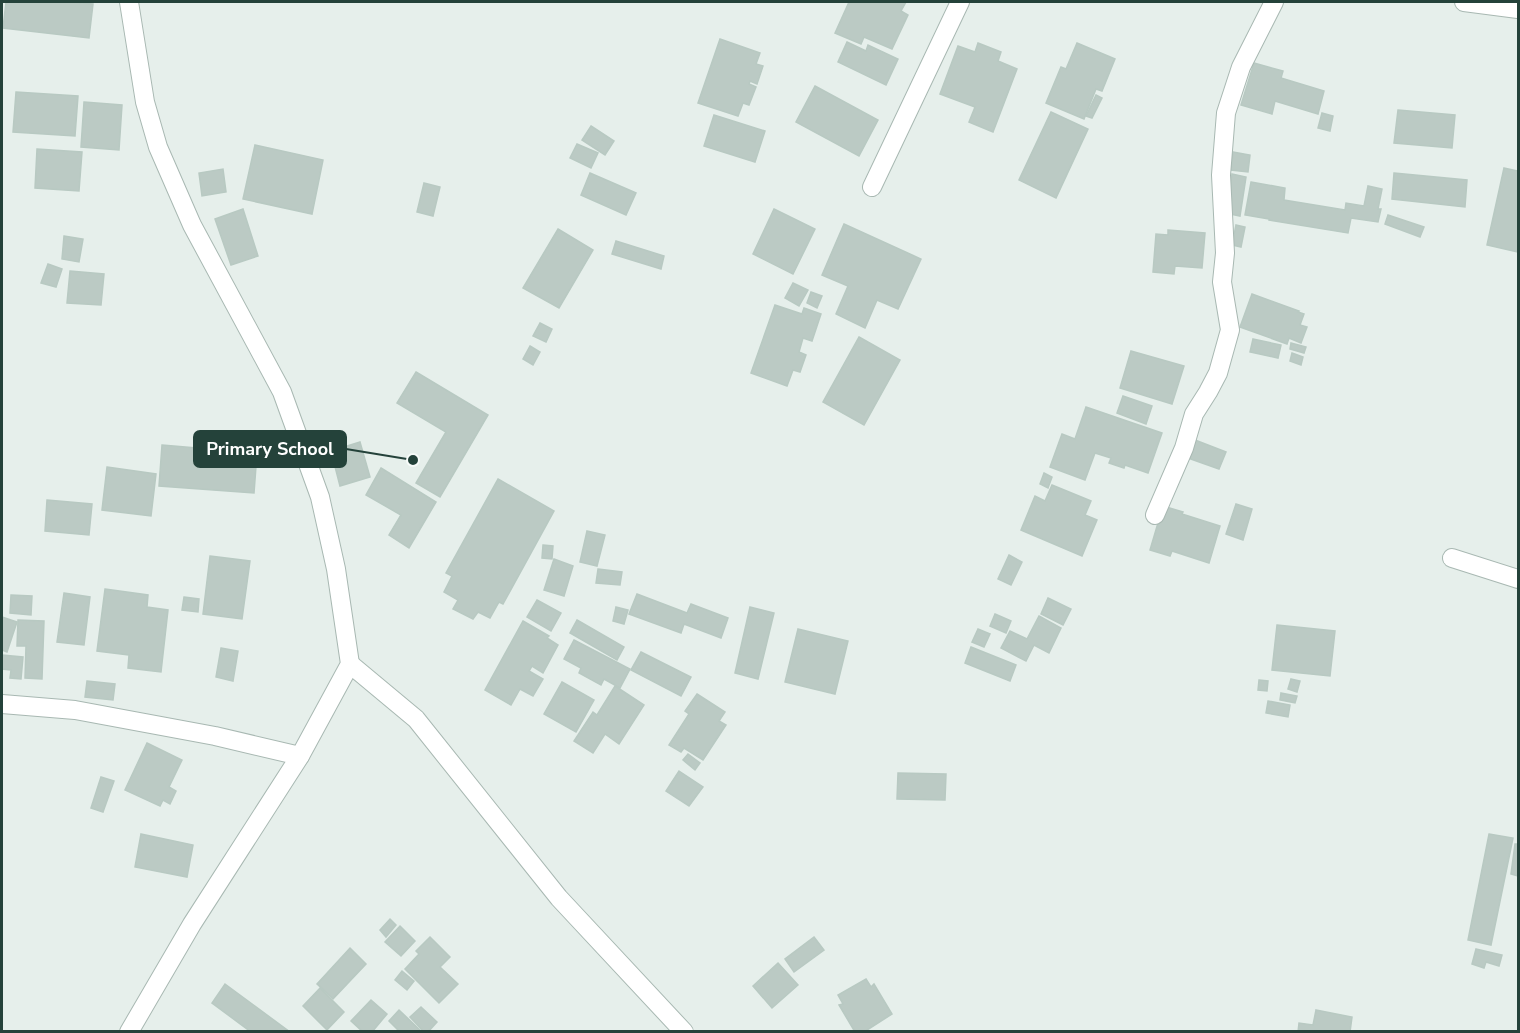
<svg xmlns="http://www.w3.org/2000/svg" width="1520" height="1033" font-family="'Nunito Sans',sans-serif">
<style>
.building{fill:#bbcac4;stroke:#b8c9c2;stroke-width:1.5}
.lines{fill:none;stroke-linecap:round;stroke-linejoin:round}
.minor-casing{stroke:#a8b8b2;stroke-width:20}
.minor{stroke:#fff;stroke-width:18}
.leader{fill:none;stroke:#24423a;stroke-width:2}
.callout-dot{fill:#24423a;stroke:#f7fbf9;stroke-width:2}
.callout{fill:#24423a;stroke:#24423a;stroke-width:2}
.callout-label{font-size:18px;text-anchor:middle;font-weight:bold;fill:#fff}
</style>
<rect width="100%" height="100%" fill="#e6efeb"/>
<g class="building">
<polygon points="6,2 69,2 93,4 89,38 3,28"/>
<polygon points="849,2 906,2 901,11 908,15 892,49 864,37 861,44 835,33"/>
<polygon points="720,39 760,53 756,64 763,66 757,84 750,81 749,84 756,87 749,105 743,103 738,116 698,103"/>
<polygon points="847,42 866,51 868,45 898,59 886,85 838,62"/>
<polygon points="978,43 1001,52 998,61 1017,69 993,132 969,122 975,107 940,94 958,46 975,52"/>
<polygon points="1077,43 1115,59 1102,91 1096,89 1084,119 1046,103 1061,67 1066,69"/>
<polygon points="1254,63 1283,71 1281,78 1324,91 1318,114 1275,101 1272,114 1241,105"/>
<polygon points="815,86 878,120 859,156 796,122"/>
<polygon points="16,92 78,96 75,136 13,132"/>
<polygon points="1096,95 1102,98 1092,118 1086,116"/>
<polygon points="84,102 122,105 119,150 81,147"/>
<polygon points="1398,110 1455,115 1452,148 1394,143"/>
<polygon points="1051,112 1088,129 1056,198 1019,180"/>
<polygon points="1322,113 1333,116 1330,131 1318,128"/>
<polygon points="714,115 765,131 755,162 704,146"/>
<polygon points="591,126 614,141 605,155 582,140"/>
<polygon points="577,144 598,153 591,168 570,158"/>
<polygon points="255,145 323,160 312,214 243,199"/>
<polygon points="37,149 82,152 79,191 35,188"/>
<polygon points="1233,152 1250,155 1248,172 1231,170"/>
<polygon points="1504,168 1518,171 1518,252 1487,245"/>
<polygon points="223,169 226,192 202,196 199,173"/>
<polygon points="590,173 636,193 626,215 581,195"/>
<polygon points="1394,173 1467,180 1465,207 1392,199"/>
<polygon points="1232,174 1246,177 1240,216 1225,213"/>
<polygon points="1251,182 1285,188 1284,200 1345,210 1346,203 1364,206 1368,186 1382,189 1378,209 1381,209 1378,222 1351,218 1348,233 1269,220 1269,219 1245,215"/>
<polygon points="424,183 440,187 433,216 417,212"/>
<polygon points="243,209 258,256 231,265 215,219"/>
<polygon points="774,209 815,229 793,274 753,254"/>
<polygon points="1388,215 1424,227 1420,237 1385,224"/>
<polygon points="844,224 921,259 898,309 877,300 865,328 836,314 848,286 822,275"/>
<polygon points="1236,225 1245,227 1241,247 1232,245"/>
<polygon points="558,229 593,250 559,308 523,288"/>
<polygon points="1168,230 1205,233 1202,268 1175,266 1174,274 1153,272 1156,234 1168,235"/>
<polygon points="64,236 83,239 79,262 62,259"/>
<polygon points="616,241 664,256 661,269 612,254"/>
<polygon points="48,264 62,269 56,287 41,283"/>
<polygon points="70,271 104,274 101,305 67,303"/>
<polygon points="793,283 808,290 799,306 785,298"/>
<polygon points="811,292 822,296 817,308 807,303"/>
<polygon points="1252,294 1299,311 1298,312 1304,314 1300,325 1307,327 1301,343 1289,338 1287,344 1240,327"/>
<polygon points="775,305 802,314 804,308 821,314 812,341 803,338 799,352 806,355 800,372 793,370 787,386 751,373"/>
<polygon points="540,323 552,329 546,342 533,336"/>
<polygon points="859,337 900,360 864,425 823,402"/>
<polygon points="1253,339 1281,345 1278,358 1250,352"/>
<polygon points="1291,343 1306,347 1304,353 1290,349"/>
<polygon points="530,346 540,352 533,365 523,359"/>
<polygon points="1131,351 1184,366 1172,404 1120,388"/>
<polygon points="1292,353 1303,357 1301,365 1290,361"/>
<polygon points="416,372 488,415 440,497 416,483 446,432 397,403"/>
<polygon points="1123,396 1152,406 1146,424 1117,413"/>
<polygon points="1086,407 1162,433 1148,473 1125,465 1124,468 1109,463 1111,458 1095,453 1085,480 1050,467 1062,434 1075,439"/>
<polygon points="1195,440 1226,452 1219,469 1188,458"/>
<polygon points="360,442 370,477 340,486 331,451"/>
<polygon points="162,445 257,453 254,493 159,486"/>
<polygon points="107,467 156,474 151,516 102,510"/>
<polygon points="381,468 436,502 409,548 389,535 401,515 366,495"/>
<polygon points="1044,473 1052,477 1048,488 1040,484"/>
<polygon points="498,479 554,511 503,604 499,602 490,618 478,612 473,619 453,609 458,600 444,592 452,576 446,573"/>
<polygon points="1052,485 1091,501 1085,515 1097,520 1082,556 1021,530 1035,496 1045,501"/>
<polygon points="47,500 92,504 89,535 45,531"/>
<polygon points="1236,504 1252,509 1243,540 1226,534"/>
<polygon points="1163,506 1183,512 1182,514 1220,526 1209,563 1172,551 1170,556 1150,550"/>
<polygon points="587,531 605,535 597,566 580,562"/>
<polygon points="543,545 553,546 552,559 542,558"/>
<polygon points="1009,555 1022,562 1011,585 998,579"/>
<polygon points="210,556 250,561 242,619 203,614"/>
<polygon points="554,559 573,566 564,596 544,590"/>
<polygon points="598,569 622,572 620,585 596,583"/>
<polygon points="105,589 148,595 147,607 168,610 161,672 128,668 129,655 97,651"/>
<polygon points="64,593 90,597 84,645 57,642"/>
<polygon points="637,594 687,613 691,604 728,618 721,638 684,624 681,633 629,614"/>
<polygon points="11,595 32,596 31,615 10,613"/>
<polygon points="184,597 199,599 198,612 182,610"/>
<polygon points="1048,598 1071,609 1063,625 1041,614"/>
<polygon points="537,600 561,613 551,631 527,617"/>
<polygon points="616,607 628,610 624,624 613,621"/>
<polygon points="750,607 774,613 758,679 735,673"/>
<polygon points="995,614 1011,621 1006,633 990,626"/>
<polygon points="1039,616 1061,628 1049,653 1034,645 1026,661 1001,648 1010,631 1027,639"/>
<polygon points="2,617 17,622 7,652 2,650"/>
<polygon points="18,620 44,621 42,679 25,678 26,646 17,646"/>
<polygon points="577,620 624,647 617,660 570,633"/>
<polygon points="523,621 549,636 547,638 558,645 543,673 532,666 529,671 543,679 533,696 520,689 511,705 485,690"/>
<polygon points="1277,625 1335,631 1330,676 1272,670"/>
<polygon points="798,629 848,641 835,694 785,682"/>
<polygon points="978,629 990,634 984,647 972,642"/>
<polygon points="574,640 630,669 620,688 604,679 601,685 579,673 581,668 564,659"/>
<polygon points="971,647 1016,665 1010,681 965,663"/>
<polygon points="221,648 238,651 233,681 216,677"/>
<polygon points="641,652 691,677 681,696 631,670"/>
<polygon points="2,655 23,657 21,679 10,678 11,670 2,669"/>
<polygon points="1291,679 1300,681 1297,692 1288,689"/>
<polygon points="1259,680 1268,681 1267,691 1258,690"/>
<polygon points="87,681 115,684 113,700 85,697"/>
<polygon points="562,682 594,700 576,732 544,714"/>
<polygon points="615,686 644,705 619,744 605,734 593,753 574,741 593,712 597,715"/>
<polygon points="1281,693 1297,696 1295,703 1280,700"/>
<polygon points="697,694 725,712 719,721 726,725 703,760 684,748 681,752 669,745 689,714 685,711"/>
<polygon points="1268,701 1290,705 1288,717 1266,713"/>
<polygon points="147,743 182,760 169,787 176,791 170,804 163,800 160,806 125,790"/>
<polygon points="688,754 700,763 695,770 683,760"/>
<polygon points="679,771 703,787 689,806 666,791"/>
<polygon points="898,773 946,774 945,800 897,799"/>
<polygon points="101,777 114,781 103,812 91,808"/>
<polygon points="141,834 193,845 187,877 135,867"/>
<polygon points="1489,834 1513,838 1491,945 1468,940"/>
<polygon points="1515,844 1518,844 1518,876 1511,874"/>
<polygon points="390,919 396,925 386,937 380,930"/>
<polygon points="400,926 415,941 401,956 385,942"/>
<polygon points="430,937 450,957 440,967 458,984 439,1003 405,969 419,954 416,951"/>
<polygon points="814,937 824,950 794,972 785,959"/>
<polygon points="350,948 366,964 333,999 317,984"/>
<polygon points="1476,949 1502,955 1499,966 1486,962 1484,968 1472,964"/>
<polygon points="778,963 798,985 772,1008 753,986"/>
<polygon points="402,971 414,981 407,990 395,980"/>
<polygon points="866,979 871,987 874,984 892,1014 864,1032 855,1032 839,1005 843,1004 838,995"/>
<polygon points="225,984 290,1032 251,1032 212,1003"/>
<polygon points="320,988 344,1012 327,1030 303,1006"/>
<polygon points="371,1000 387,1014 372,1032 363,1032 351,1021"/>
<polygon points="421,1007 437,1022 428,1032 424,1032 410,1017"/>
<polygon points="399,1010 422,1032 400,1032 389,1021"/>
<polygon points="1316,1010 1352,1017 1350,1032 1298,1032 1299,1023 1313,1025"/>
</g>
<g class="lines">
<defs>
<g id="minor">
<polyline points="1464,2 1518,9"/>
<polyline points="872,187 960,2"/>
<polyline points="1155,515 1184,448 1194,414 1208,392 1218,373 1230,330 1222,282 1225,253 1221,175 1226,113 1241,67 1274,2"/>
<polyline points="1452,558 1518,579"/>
<polyline points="350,664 416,719 559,898 684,1032"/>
<polyline points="2,704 75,710 215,736 300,756"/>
<polyline points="129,1032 192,924 300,756 350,664 336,569 320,497 282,392 192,225 158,147 145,102 129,2"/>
</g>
</defs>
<use href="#minor" class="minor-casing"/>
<use href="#minor" class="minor"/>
</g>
<path class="leader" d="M413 460L346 449"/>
<circle class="callout-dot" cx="413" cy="460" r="6"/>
<rect class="callout" x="194" y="431" width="152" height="36" rx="6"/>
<g class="callout-label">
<text x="270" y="455">Primary School</text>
</g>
<rect width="1520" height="1033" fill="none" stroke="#24423a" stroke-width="6"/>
</svg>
